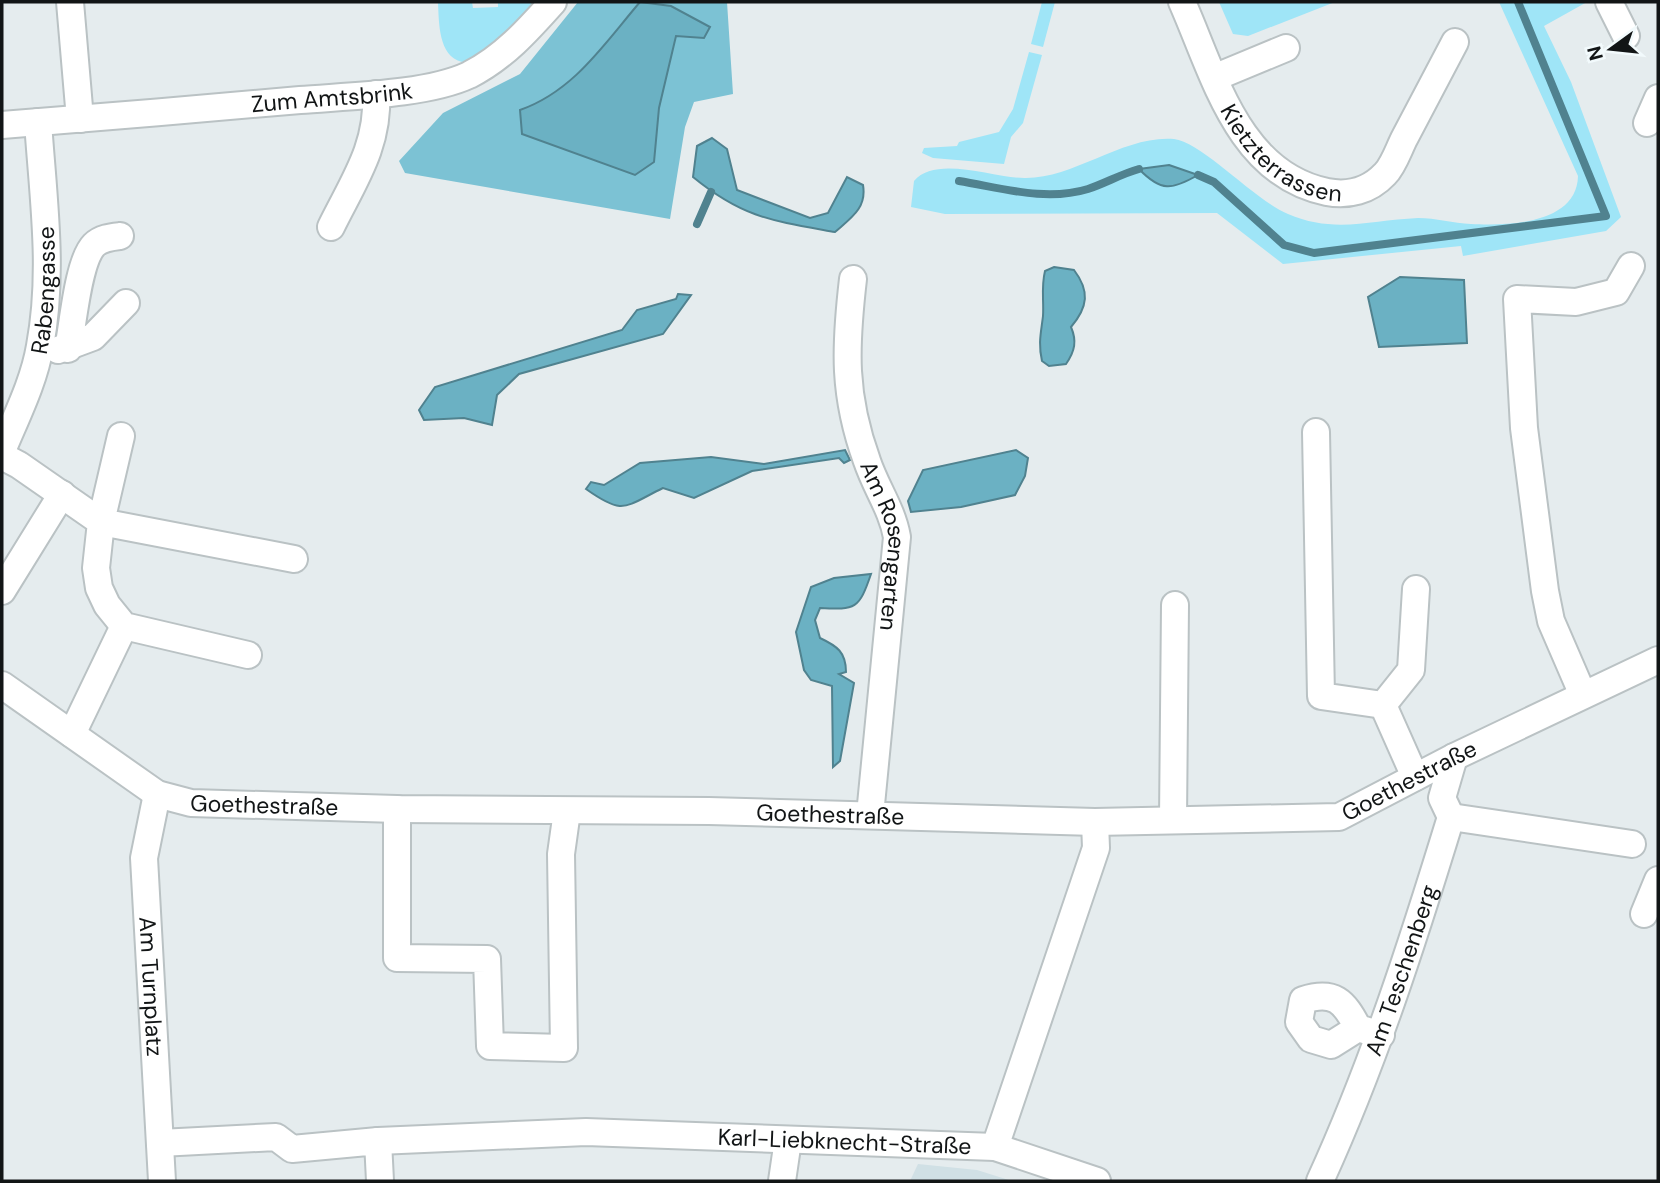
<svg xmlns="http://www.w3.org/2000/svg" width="1660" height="1183" font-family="'DM Sans',sans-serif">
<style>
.built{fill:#d0e0e5}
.green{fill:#9fe5f7}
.forest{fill:#7cc2d4}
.water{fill:#6bb1c3;stroke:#50828f;stroke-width:2}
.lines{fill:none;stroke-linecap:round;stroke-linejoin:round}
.stream{stroke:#50828f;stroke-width:8}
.minor-casing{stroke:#bac2c4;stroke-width:30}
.minor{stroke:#fff;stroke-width:26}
.labels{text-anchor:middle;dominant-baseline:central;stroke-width:5;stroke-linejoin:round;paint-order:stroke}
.street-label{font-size:23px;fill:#121516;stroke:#f2fafc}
</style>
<rect width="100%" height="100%" fill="#e5ecee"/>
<polygon class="built" points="918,1164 977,1170 1012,1181 910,1181"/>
<g class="green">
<path d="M 438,2 L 472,2 L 473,8 L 498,7 L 498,2 L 537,2 L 485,55 L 462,62 C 438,56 439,22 438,2 Z"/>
<polygon points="1042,2 1055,2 1043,47 1031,44"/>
<polygon points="1219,2 1335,2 1248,36 1233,34"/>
<path d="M 1499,2 L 1587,2 L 1544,26 L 1571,82 L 1621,217 L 1606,231 L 1463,256 L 1461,246 L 1283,264 L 1217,213 L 945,214 L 911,207 L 914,181 C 936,154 997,179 1026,178 C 1075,178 1124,135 1174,139 C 1202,142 1253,199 1288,214 C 1334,234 1371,220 1418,218 C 1436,218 1453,223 1471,224 C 1508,226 1577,224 1578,176 Z"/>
<polygon points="1029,52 1042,55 1023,123 1011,137 1004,164 933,158 922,153 924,148 957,146 959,142 999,132 1013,109"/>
</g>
<polygon class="forest" points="578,2 727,2 733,94 694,102 685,127 670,219 405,173 399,161 443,113 520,74"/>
<g class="water">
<path d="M 640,2 L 671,6 L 710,27 L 704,38 L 676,36 L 659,108 L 654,162 L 635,175 L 522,134 L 520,110 C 574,91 604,44 640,2 Z"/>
<path d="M 712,138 L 727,149 L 737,190 L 810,218 L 828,213 L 847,177 L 863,185 C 867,208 851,218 835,232 C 773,221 743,218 693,177 L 697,146 Z"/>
<path d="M 1169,165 L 1198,175 C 1172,190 1161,192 1139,169 Z"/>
<path d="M 1054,267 L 1074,270 C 1090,291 1088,307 1071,327 C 1077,341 1075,351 1066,364 L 1049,366 L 1042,361 C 1038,343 1041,333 1043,316 C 1044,300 1041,287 1045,271 Z"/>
<polygon points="1400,277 1464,280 1467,343 1379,347 1368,297"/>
<polygon points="678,294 691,295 663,334 519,374 497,395 492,425 464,418 424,420 419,410 435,387 622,330 637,310 676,299"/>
<path d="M 845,450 L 850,460 L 844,463 L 839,458 L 752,471 L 694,498 L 663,488 C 624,507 624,516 586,489 L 591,482 L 604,485 L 640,463 L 711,457 L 764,464 Z"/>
<polygon points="1016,450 1028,458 1025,476 1015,495 961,507 911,512 908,501 923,470"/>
<path d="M 871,574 C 859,609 856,610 820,608 L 815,620 L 820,638 C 837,646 846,652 846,672 L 839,674 L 854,683 L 840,761 L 833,767 L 832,686 L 811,680 L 804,670 L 796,632 L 811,587 L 834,578 Z"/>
</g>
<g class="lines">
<g class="stream">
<polyline points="1198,175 1214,182 1284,245 1314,253 1606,216 1518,2"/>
<path d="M 959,181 C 1002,188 1046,202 1088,189 C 1106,183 1121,174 1139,169"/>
<polyline points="697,224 711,192"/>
</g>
<defs>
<g id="minor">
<polyline points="70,2 80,119"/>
<path id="s1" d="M 1182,2 C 1214,74 1238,174 1327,192 C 1348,196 1369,191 1385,174 C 1394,165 1399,148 1405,137 C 1422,105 1438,74 1455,42"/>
<polyline points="1609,2 1626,36"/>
<polyline points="1216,77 1286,48"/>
<polyline points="1647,123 1658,98"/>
<path id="s2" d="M 2,125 C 101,117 201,109 300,100 C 348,96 426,95 469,75 C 503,58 528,30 553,2"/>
<path d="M 331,227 C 353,182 379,146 376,94"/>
<path id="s3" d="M 853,279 C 845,348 843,395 867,461 C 876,488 892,509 897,537 L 870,815"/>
<path d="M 68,349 C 73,325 78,261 94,245 C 101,238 111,237 120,236"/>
<polyline points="58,350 93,337 126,303"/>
<polyline points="1316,432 1321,696 1383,705 1411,670 1416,589"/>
<polyline points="121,436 101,522 294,559"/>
<path id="s4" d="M 2,451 C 16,417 34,382 40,346 C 54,271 43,197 38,122"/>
<polyline points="2,456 19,465 101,522 96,568 99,588 107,605 124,626 248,655"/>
<polyline points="2,591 62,494"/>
<path id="s5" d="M 2,685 L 157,794 L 191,803 L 397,809 L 709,811 L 1095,822 L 1339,817 L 1454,757 L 1658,660"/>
<polyline points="1583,695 1551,621 1545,591 1524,428 1517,299 1576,302 1616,292 1631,266"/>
<polyline points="1383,705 1415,777"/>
<polyline points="72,734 124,626"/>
<path id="s6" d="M 157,794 L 144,858 L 162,1181"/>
<polyline points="397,809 397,958 487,959 490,1046 564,1048 561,854 567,811"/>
<polyline points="1451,817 1632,844"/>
<polyline points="1173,820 1175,605"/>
<polyline points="1644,914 1658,880"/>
<path d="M 1358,1028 C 1344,1001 1334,990 1303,1000 L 1299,1022 L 1311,1039 L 1331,1045 L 1358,1028 L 1381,1035"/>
<path id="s7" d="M 378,1141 L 586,1132 L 995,1147 L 1097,1181"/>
<polyline points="160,1143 276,1137 292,1149 378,1141 380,1181"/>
<polyline points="995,1147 1096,848 1095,822"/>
<polyline points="782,1181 788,1140"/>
<path id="s8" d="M 1320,1181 C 1374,1063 1413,941 1451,817 L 1442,798 L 1454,757"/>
</g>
</defs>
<use href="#minor" class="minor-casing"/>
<use href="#minor" class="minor"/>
</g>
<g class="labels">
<g class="street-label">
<text stroke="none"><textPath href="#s2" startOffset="331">Zum Amtsbrink</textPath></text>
<text stroke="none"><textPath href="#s1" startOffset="189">Kietzterrassen</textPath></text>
<text stroke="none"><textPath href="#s4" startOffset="168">Rabengasse</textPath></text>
<text stroke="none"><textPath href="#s3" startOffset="273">Am Rosengarten</textPath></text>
<text stroke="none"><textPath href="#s5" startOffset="1452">Goethestraße</textPath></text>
<text stroke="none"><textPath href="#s5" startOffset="298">Goethestraße</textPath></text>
<text stroke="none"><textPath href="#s5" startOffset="864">Goethestraße</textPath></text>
<text stroke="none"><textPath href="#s8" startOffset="226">Am Teschenberg</textPath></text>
<text stroke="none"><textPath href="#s6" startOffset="194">Am Turnplatz</textPath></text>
<text stroke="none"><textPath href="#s7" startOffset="467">Karl-Liebknecht-Straße</textPath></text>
</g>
</g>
<rect width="1660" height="1183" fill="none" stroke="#121516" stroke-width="7"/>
<g transform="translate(1611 49) rotate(255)" stroke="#f2fafc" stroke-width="5" paint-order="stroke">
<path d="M0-5L12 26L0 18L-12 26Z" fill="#121516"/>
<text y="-10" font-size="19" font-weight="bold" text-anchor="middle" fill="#121516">N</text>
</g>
</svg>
